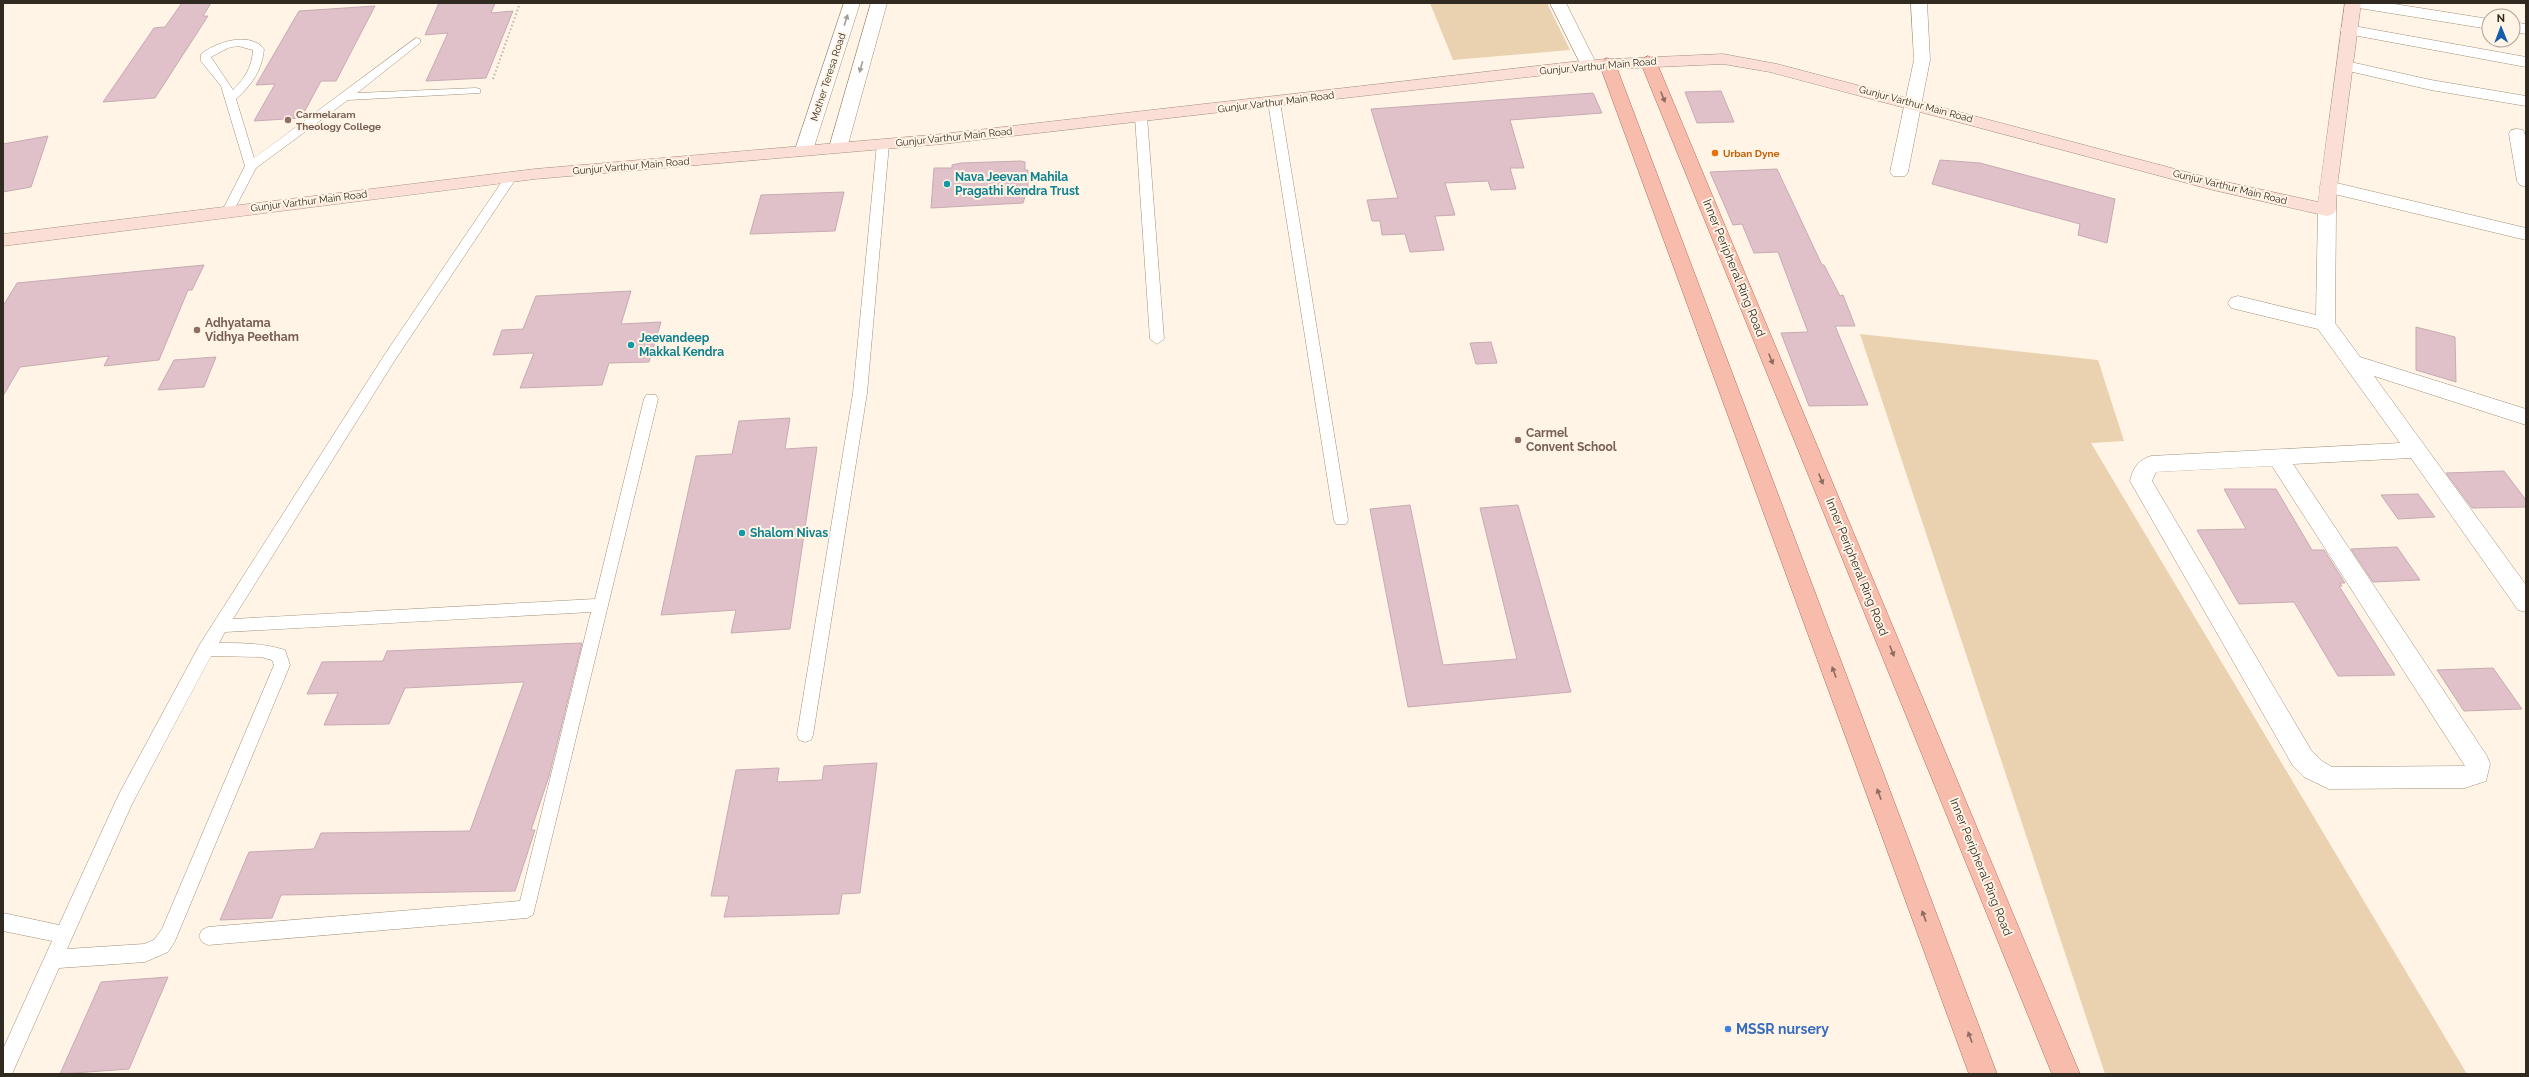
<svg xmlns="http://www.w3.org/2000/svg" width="2529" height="1077" font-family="Raleway,sans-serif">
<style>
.green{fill:#ead2b0}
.building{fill:#e0c1ca;stroke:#c8aab3}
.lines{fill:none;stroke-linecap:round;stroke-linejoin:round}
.lane-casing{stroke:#a09079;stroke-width:1}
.street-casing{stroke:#a09079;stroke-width:1}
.secondary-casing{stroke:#a09079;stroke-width:1}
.primary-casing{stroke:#ae6c58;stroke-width:1}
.path{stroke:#bfb5a8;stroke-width:2;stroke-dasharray:1.5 2.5;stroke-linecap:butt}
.lane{fill:#fff;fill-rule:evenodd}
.street{fill:#fff;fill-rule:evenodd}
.secondary{fill:#fbded6;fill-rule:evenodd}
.primary{fill:#f7bcac;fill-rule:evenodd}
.oneway{fill:#a29f9b}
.oneway2{fill:#8a6c60}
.education-dot{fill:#8d6e63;stroke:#fff4e5;stroke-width:1.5}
.food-dot{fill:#e8710a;stroke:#fff4e5;stroke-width:1.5}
.culture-dot{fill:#0f9aa8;stroke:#fff4e5;stroke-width:1.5}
.shop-dot{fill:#3f7fe0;stroke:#fff4e5;stroke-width:1.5}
.labels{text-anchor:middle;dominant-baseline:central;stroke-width:4;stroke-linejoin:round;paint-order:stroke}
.far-street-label{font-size:10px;fill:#312a21;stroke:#fff4e5}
.far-education-label{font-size:10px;font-weight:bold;fill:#785e54;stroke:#fff4e5;text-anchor:start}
.far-food-label{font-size:10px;font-weight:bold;fill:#c56008;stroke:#fff4e5;text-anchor:start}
.culture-label{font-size:12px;font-weight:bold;fill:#0d838f;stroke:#fff4e5;text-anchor:start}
.street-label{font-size:12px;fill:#312a21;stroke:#fff4e5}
.education-label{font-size:12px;font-weight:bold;fill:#785e54;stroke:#fff4e5;text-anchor:start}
.near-shop-label{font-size:14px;font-weight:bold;fill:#366cbe;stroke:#fff4e5;text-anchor:start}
</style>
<rect width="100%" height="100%" fill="#fff4e5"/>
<g class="green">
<polygon points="1430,3 1547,3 1570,50 1453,60"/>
<polygon points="1860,334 2098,360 2124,441 2091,443 2467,1074 2105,1074"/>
</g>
<g class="building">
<polygon points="182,3 211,3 203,16 208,16 155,98 103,102 154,28 165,27"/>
<polygon points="439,3 495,3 491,13 513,11 486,78 426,81 448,33 425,35"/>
<polygon points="375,6 336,81 321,81 301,118 254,121 275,84 256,85 299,11"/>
<polygon points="1721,91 1734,122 1697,123 1685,92"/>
<polygon points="1593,93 1602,113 1510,120 1524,168 1510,168 1516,189 1491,190 1488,181 1445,183 1455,215 1435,216 1444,250 1410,252 1405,234 1382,235 1380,221 1372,221 1367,200 1398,198 1371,109"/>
<polygon points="48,136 31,187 3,192 3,144"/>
<polygon points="1940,160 1980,163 2115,199 2107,243 2078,235 2080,224 1932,184"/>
<polygon points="1021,161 1025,162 1025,170 1028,170 1028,188 1023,203 931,208 934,168 952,168 952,165 961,163"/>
<polygon points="1777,169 1822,265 1824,265 1840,296 1843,295 1855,326 1835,326 1868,405 1809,406 1781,333 1808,332 1778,252 1754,253 1742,224 1733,225 1710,172"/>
<polygon points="844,192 835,231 750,234 761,195"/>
<polygon points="204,265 192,290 188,290 159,360 104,366 109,356 20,367 3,396 3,306 17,283"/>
<polygon points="631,291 621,324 661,322 649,362 609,363 602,385 520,388 534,353 493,355 502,330 523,329 536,296"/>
<polygon points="2416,327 2455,337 2456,382 2416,370"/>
<polygon points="1491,342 1497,363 1476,364 1470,343"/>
<polygon points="216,357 204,387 158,390 174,360"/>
<polygon points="790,418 785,449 817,447 790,629 731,633 736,610 661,615 696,456 732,454 739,421"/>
<polygon points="2504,471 2526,500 2526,507 2472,508 2446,473"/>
<polygon points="2224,489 2276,489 2312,550 2324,550 2345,583 2340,583 2342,586 2339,586 2395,675 2338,676 2294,602 2239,604 2197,530 2246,529"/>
<polygon points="2418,494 2435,517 2398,519 2381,495"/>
<polygon points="1410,505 1443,665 1517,659 1480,508 1518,505 1571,692 1408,707 1370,509"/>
<polygon points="2397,547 2420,580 2373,582 2351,549"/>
<polygon points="582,643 549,776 531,830 535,830 515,891 281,895 272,918 220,920 249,852 314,849 321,833 470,831 524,682 405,688 389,724 324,725 338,693 307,694 322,662 383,661 387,651"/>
<polygon points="2493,668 2522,709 2464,711 2437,670"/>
<polygon points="877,763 860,893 842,894 839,914 724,917 729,896 711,896 736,770 779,768 777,782 822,780 824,766"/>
<polygon points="168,977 129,1069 60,1074 101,982"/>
</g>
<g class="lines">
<defs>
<g id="lane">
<path d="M 416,38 L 420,39 L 420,43 L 357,93 L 476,88 L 480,89 L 480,93 L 348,100 L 256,168 L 232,214 L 224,214 L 222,211 L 245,166 L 221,86 L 201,61 L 201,54 C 216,42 250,31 264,49 C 262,70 252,85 236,99 L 254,158 ZM 238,46 L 253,50 C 252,67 245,78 233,90 L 211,57 L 228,48 Z"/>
<polygon points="1274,99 1280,102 1348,520 1346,524 1336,524 1334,520 1268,102"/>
<polygon points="1141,114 1147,117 1164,339 1157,344 1150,339 1135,117"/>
<polygon points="883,140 889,144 867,393 813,735 811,740 805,742 799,740 797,735 853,393 877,144"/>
<path d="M 511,173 L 517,177 L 395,360 L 233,619 L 595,599 L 644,399 L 646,395 L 656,395 L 658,399 L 533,915 L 527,918 L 208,945 L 202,942 L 199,936 L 202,930 L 208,927 L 520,901 L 591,612 L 225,632 L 219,643 C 242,643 263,643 285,650 L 290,665 L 175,941 L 168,952 L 145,962 L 59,968 L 12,1074 L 3,1074 L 3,1049 L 52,941 L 3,931 L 3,913 L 59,925 L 119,794 L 200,644 L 385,354 L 507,174 ZM 211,656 L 261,657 L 272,660 L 274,665 L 162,929 L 154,940 L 144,944 L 67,949 L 132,804 Z"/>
</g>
<g id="street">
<polygon points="844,3 860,3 813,150 810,154 798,154 795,150"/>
<polygon points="871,3 887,3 847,148 844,152 832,152 829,148"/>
<polygon points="1550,3 1566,3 1597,65 1595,68 1589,70 1581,65"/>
<polygon points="1911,3 1927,3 1930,60 1908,172 1905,176 1893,176 1890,172 1914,60"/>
<polygon points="2351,3 2388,3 2489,19 2489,29 2359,8"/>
<polygon points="2513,22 2526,24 2526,34 2513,32"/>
<polygon points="2348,25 2526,57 2526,67 2342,33 2340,30 2342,27"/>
<polygon points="2346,61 2431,80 2526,96 2526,106 2431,90 2340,69 2338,66 2340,63"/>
<polygon points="2517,129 2523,130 2526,137 2526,187 2520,185 2517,181 2509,134 2511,130"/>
<polygon points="2328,181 2526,228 2526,240 2322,191 2319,187 2322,183"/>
<path d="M 2327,204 L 2333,206 L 2336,210 L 2335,323 L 2360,357 L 2526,409 L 2526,425 L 2374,376 L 2526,585 L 2526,612 L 2518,610 L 2411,458 L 2293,464 L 2487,756 L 2490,764 L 2486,781 L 2465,788 L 2329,789 L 2304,777 L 2293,766 L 2130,481 C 2133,468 2138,460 2151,456 L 2400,443 L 2318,329 L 2231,308 L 2228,303 L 2231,298 L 2238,296 L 2316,315 L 2318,210 L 2321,206 ZM 2272,466 L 2465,766 L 2332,767 L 2322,761 L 2311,750 L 2152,481 L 2156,472 Z"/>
</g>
<polygon id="secondary" points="2345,3 2361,3 2337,187 2336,210 2333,214 2327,216 2213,190 1770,72 1723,64 1589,70 942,144 535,179 3,246 3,234 535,169 942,134 1589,60 1723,54 1777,64 2213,179 2318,202"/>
<g id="primary">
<polygon points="1648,56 1656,61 2080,1074 2052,1074 1640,61"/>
<polygon points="1607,58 1615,63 1997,1074 1969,1074 1599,63"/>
</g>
</defs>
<use href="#lane" class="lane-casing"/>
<use href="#street" class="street-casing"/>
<use href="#secondary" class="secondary-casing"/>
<use href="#primary" class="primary-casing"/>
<polyline class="path" points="493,79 520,3"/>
<use href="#lane" class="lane"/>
<use href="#street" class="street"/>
<use href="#secondary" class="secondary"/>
<use href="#primary" class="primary"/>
</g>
<defs><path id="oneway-solid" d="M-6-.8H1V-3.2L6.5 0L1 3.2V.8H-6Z"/></defs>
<g class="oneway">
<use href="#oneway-solid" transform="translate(846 20) rotate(-72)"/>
<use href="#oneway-solid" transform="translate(861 67) rotate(106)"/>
</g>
<g class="oneway2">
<use href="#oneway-solid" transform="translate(1663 97) rotate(68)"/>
<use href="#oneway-solid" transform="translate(1771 359) rotate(68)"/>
<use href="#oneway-solid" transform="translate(1821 479) rotate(68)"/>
<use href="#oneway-solid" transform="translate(1892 651) rotate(68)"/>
<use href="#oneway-solid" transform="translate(1834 672) rotate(-110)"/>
<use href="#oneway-solid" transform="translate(1879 794) rotate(-110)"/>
<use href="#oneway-solid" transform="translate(1924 916) rotate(-110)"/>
<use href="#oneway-solid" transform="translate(1970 1037) rotate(-110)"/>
</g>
<g class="education-dot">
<circle cx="288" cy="120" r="4"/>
<circle cx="197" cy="330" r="4"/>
<circle cx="1518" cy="440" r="4"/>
</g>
<circle class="food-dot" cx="1715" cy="153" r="4"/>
<g class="culture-dot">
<circle cx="947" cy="184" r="4"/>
<circle cx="631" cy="345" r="4"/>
<circle cx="742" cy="533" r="4"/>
</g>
<circle class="shop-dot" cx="1728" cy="1029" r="4"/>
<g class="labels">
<g class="far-street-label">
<text transform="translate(1598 66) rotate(-5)">Gunjur Varthur Main Road</text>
<text transform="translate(828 77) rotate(-72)">Mother Teresa Road</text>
<text transform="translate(1276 102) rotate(-7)">Gunjur Varthur Main Road</text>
<text transform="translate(1916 104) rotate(15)">Gunjur Varthur Main Road</text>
<text transform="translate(954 137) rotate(-6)">Gunjur Varthur Main Road</text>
<text transform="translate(631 166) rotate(-5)">Gunjur Varthur Main Road</text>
<text transform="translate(2230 187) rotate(14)">Gunjur Varthur Main Road</text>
<text transform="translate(309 201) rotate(-7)">Gunjur Varthur Main Road</text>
</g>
<g class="far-education-label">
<text x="296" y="114">Carmelaram<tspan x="296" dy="12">Theology College</tspan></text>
</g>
<g class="far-food-label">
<text x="1723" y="153">Urban Dyne</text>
</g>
<g class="culture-label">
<text x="955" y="177">Nava Jeevan Mahila<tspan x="955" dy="14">Pragathi Kendra Trust</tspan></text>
<text x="639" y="338">Jeevandeep<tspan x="639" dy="14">Makkal Kendra</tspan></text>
<text x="750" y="533">Shalom Nivas</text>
</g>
<g class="street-label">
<text transform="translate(1734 268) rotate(68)">Inner Peripheral Ring Road</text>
<text transform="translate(1857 567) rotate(68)">Inner Peripheral Ring Road</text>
<text transform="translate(1981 867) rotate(68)">Inner Peripheral Ring Road</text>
</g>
<g class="education-label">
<text x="205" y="323">Adhyatama<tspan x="205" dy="14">Vidhya Peetham</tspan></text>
<text x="1526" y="433">Carmel<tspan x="1526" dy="14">Convent School</tspan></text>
</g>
<g class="near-shop-label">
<text x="1736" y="1029">MSSR nursery</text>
</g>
</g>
<rect width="2529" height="1077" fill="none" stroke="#312a21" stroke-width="8"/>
<g transform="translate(2501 28) rotate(359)"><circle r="19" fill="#fff4e5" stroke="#ada397"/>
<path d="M0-3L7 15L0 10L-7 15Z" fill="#155dad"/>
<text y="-6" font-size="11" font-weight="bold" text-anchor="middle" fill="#312a21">N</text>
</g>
</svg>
